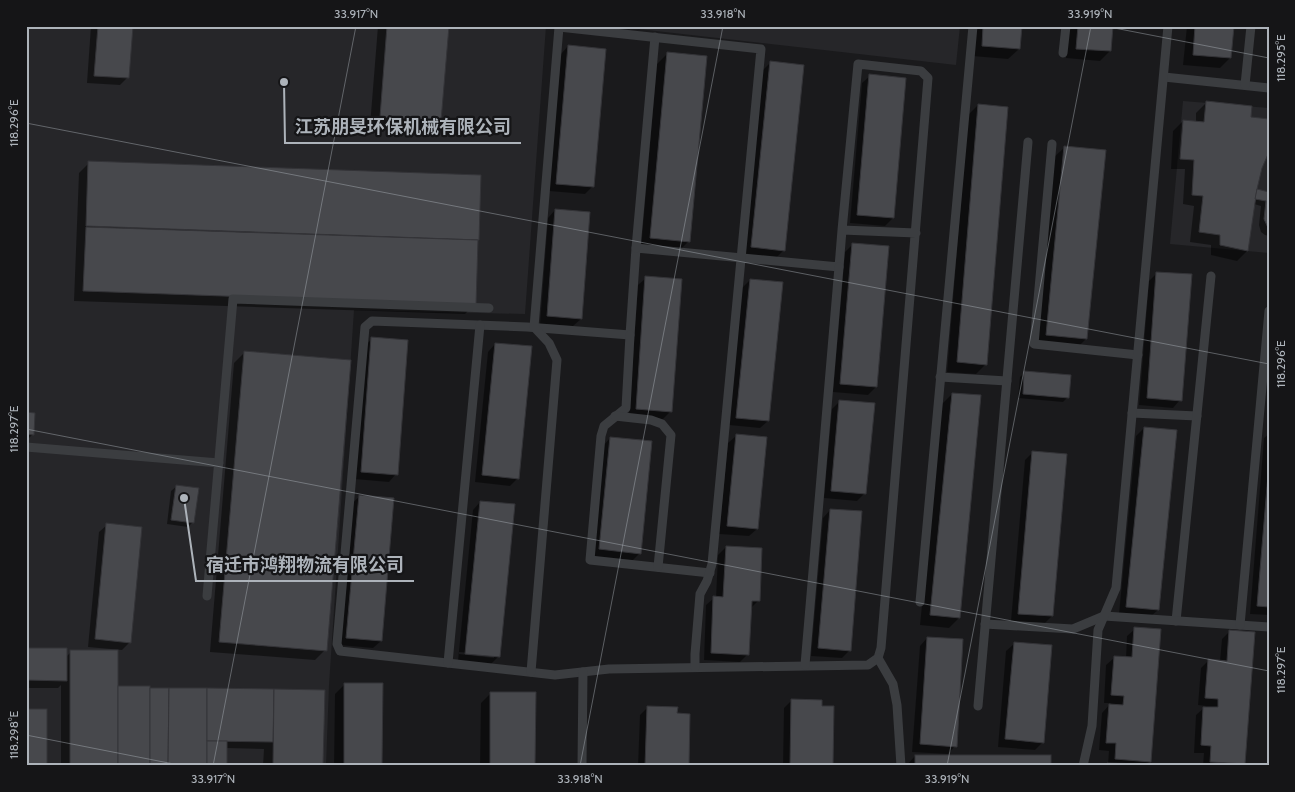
<svg xmlns="http://www.w3.org/2000/svg" width="1295" height="792" font-family="Cabin,'Noto Sans SC',sans-serif">
<style>
.built{fill:#262629}
.shadow{fill:#0007;fill-rule:evenodd}
.building{fill:#47484c;stroke:#343438}
.lines{fill:none;stroke-linecap:round;stroke-linejoin:round}
.service{stroke:#3b3d40;stroke-width:9}
.ticks{fill:none;stroke:#adb3ba;stroke-width:1;stroke-opacity:0.45}
.leader{fill:none;stroke:#adb3ba;stroke-width:2}
.callout-dot{fill:#adb3ba;stroke:#151517;stroke-width:2}
.callout-label{font-size:18px;text-anchor:middle;font-weight:bold;fill:#adb3ba;stroke:#151517;stroke-width:4.5;stroke-linejoin:round;paint-order:stroke}
.neatline{fill:none;stroke:#adb3ba;stroke-width:2}
.ticks-label{font-size:12px;text-anchor:middle;fill:#adb3ba}
</style>
<rect width="100%" height="100%" fill="#1a1a1c"/>
<g class="built">
<polygon points="26,26 546,26 525,314 354,310 329,685 326,766 26,766"/>
<polygon points="612,26 960,26 956,65"/>
<polygon points="1183,101 1269,108 1269,253 1170,244"/>
</g>
<g class="shadow">
<polygon points="91,26 131,26 128,77 120,85 87,83"/>
<polygon points="378,26 447,26 440,121 430,131 370,126"/>
<polygon points="975,26 1020,26 1019,49 1008,59 972,56"/>
<polygon points="1069,26 1112,26 1110,51 1100,61 1066,58"/>
<polygon points="1187,26 1233,26 1230,58 1220,68 1183,65"/>
<polygon points="568,46 593,186 585,194 549,191 561,54"/>
<polygon points="667,54 689,241 679,251 641,248 657,64"/>
<polygon points="770,63 784,250 774,260 742,257 760,73"/>
<polygon points="870,76 893,218 885,226 850,223 862,83"/>
<polygon points="1207,102 1250,118 1269,120 1269,156 1266,155 1261,167 1256,190 1268,193 1269,192 1269,236 1265,235 1261,232 1259,225 1261,206 1254,204 1247,251 1237,261 1211,255 1211,245 1190,242 1194,206 1183,204 1185,169 1171,169 1173,131 1183,121 1196,123 1196,113"/>
<polygon points="978,105 986,364 976,374 947,372 968,115"/>
<polygon points="1065,147 1086,339 1076,349 1037,345 1054,157"/>
<polygon points="89,163 480,176 475,304 465,314 74,301 79,173"/>
<polygon points="555,210 581,319 573,326 540,324 548,218"/>
<polygon points="853,244 876,387 868,395 833,392 845,252"/>
<polygon points="1157,273 1180,400 1173,408 1139,405 1149,281"/>
<polygon points="646,278 671,411 663,419 629,416 638,285"/>
<polygon points="750,280 768,421 760,428 729,425 742,288"/>
<polygon points="372,339 396,474 389,482 354,479 364,346"/>
<polygon points="495,344 518,478 510,486 475,482 488,352"/>
<polygon points="244,353 325,650 315,660 210,652 234,363"/>
<polygon points="1025,372 1068,397 1063,402 1018,398 1020,377"/>
<polygon points="1269,378 1269,407 1267,407"/>
<polygon points="952,394 959,618 949,628 920,625 942,404"/>
<polygon points="840,401 865,493 857,501 824,498 832,409"/>
<polygon points="26,414 33,434 26,441"/>
<polygon points="1144,428 1158,610 1150,617 1119,614 1136,436"/>
<polygon points="1269,434 1269,615 1250,614 1264,438"/>
<polygon points="736,436 757,529 749,536 719,534 728,443"/>
<polygon points="610,438 640,553 632,561 592,557 603,446"/>
<polygon points="1032,453 1052,616 1044,624 1011,621 1025,460"/>
<polygon points="177,486 193,522 188,527 167,524 171,491"/>
<polygon points="359,497 381,641 373,648 339,645 351,504"/>
<path d="M 480,502 L 499,656 L 491,664 L 458,661 L 473,510 ZM 459,652 L 494,655 L 494,658 L 459,654 Z"/>
<polygon points="830,510 849,651 842,658 811,656 823,518"/>
<polygon points="107,525 130,642 122,650 88,647 99,532"/>
<polygon points="726,547 759,600 751,608 748,654 740,662 704,660 706,605 714,598 716,598 718,555"/>
<polygon points="1135,629 1150,761 1146,765 1182,766 1106,766 1108,764 1109,751 1099,750 1102,713 1111,703 1104,703 1106,665 1114,658 1126,658 1127,636"/>
<polygon points="1229,632 1244,764 1242,766 1203,766 1204,753 1194,753 1196,715 1206,706 1198,705 1201,668 1209,660 1220,661 1222,639"/>
<polygon points="927,638 955,746 948,754 912,752 920,646"/>
<polygon points="1014,644 1043,742 1035,750 998,747 1006,651"/>
<polygon points="26,649 66,657 71,652 117,689 323,691 322,766 263,766 264,749 226,748 226,766 61,766 61,685 58,688 26,688"/>
<polygon points="345,684 381,766 334,766 335,694"/>
<polygon points="491,693 534,766 480,766 481,703"/>
<polygon points="791,701 832,766 783,766 784,708"/>
<polygon points="647,708 676,714 688,766 638,766 640,715"/>
<polygon points="915,756 1050,766 906,766"/>
</g>
<g class="building">
<polygon points="98,26 133,26 129,78 94,76"/>
<polygon points="387,26 449,26 441,121 380,117"/>
<polygon points="983,26 1022,26 1020,49 982,46"/>
<polygon points="1078,26 1113,26 1111,51 1076,49"/>
<polygon points="1195,26 1234,26 1231,58 1193,55"/>
<polygon points="568,45 606,49 594,187 556,184"/>
<polygon points="667,52 707,56 690,242 650,238"/>
<polygon points="770,61 804,65 785,251 751,247"/>
<polygon points="869,74 906,78 894,218 857,215"/>
<polygon points="1206,101 1252,106 1251,117 1269,119 1269,152 1262,168 1257,189 1248,251 1220,245 1220,235 1199,232 1203,196 1192,195 1194,160 1180,159 1183,120 1204,122"/>
<polygon points="978,104 1008,107 987,365 957,362"/>
<polygon points="1064,146 1106,150 1087,339 1046,335"/>
<polygon points="88,161 481,175 479,240 86,226"/>
<polygon points="1257,189 1269,192 1269,230 1264,219 1266,201 1255,199"/>
<polygon points="555,209 590,212 582,319 547,316"/>
<polygon points="86,227 478,240 476,305 83,291"/>
<polygon points="852,243 889,246 877,387 840,384"/>
<polygon points="1156,272 1192,274 1182,401 1147,398"/>
<polygon points="645,276 682,279 672,412 636,409"/>
<polygon points="750,279 783,282 769,421 736,418"/>
<polygon points="371,337 408,340 398,475 361,472"/>
<polygon points="495,343 532,346 519,479 482,475"/>
<polygon points="244,351 351,360 327,651 219,642"/>
<polygon points="1024,371 1071,375 1069,398 1023,394"/>
<polygon points="952,393 981,395 960,618 930,615"/>
<polygon points="839,400 875,403 866,494 831,491"/>
<polygon points="26,412 35,413 34,435 26,434"/>
<polygon points="1144,427 1177,430 1159,610 1126,607"/>
<polygon points="736,434 767,437 758,529 727,526"/>
<polygon points="610,437 652,441 641,554 599,549"/>
<polygon points="1032,451 1067,454 1053,616 1018,614"/>
<polygon points="1269,463 1269,607 1257,606"/>
<polygon points="176,485 199,488 194,523 171,520"/>
<polygon points="359,495 394,498 382,641 346,638"/>
<polygon points="480,501 515,504 500,657 465,654"/>
<polygon points="830,509 862,511 851,651 818,648"/>
<polygon points="106,523 142,527 131,643 95,639"/>
<polygon points="726,546 762,548 760,601 752,601 749,655 711,653 713,596 723,597"/>
<polygon points="1134,627 1161,629 1151,762 1115,759 1116,743 1106,743 1109,704 1123,705 1124,696 1111,695 1114,656 1132,657"/>
<polygon points="1229,630 1255,632 1245,764 1210,762 1211,746 1201,745 1203,707 1218,707 1218,699 1205,698 1208,659 1227,661"/>
<polygon points="927,637 963,639 957,747 920,744"/>
<polygon points="1014,642 1052,645 1044,743 1005,739"/>
<polygon points="26,648 67,648 67,681 26,680"/>
<rect x="70" y="650" width="48" height="116"/>
<polygon points="344,683 383,683 382,766 344,766"/>
<rect x="118" y="686" width="32" height="80"/>
<polygon points="150,688 169,688 168,766 150,766"/>
<polygon points="169,688 207,688 207,766 168,766"/>
<polygon points="207,688 274,689 273,742 207,741"/>
<polygon points="274,689 325,690 323,766 273,766"/>
<polygon points="490,692 536,692 535,766 490,766"/>
<polygon points="791,699 822,700 822,706 834,706 833,766 790,766"/>
<polygon points="647,706 678,707 677,713 690,714 689,766 645,766"/>
<rect x="26" y="709" width="21" height="57"/>
<rect x="207" y="741" width="20" height="25"/>
<rect x="915" y="755" width="136" height="11"/>
<polygon points="1107,763 1230,766 1239,766 1107,766"/>
</g>
<g class="lines">
<g class="service">
<polyline points="1063,53 1066,26"/>
<polyline points="1164,77 1269,88"/>
<polyline points="1245,85 1251,26"/>
<polyline points="1052,144 1034,344 1138,355"/>
<polyline points="842,230 858,64 921,71 928,78 881,648 878,658 868,665 609,669 555,675 340,651 337,644 365,327 372,321 527,327 630,335 636,248 839,267 842,230 916,233"/>
<polyline points="636,248 655,37"/>
<polyline points="630,335 626,408 604,426 601,436 590,560 710,573"/>
<polyline points="940,377 1007,381"/>
<polyline points="1132,413 1197,416"/>
<polyline points="615,416 651,420 662,424 671,435 658,567"/>
<polyline points="26,447 219,463"/>
<polyline points="207,596 233,299 489,308"/>
<polyline points="920,602 973,26"/>
<polyline points="1176,621 1211,276"/>
<polyline points="985,624 1073,629 1104,616 1269,627"/>
<polyline points="1240,625 1269,311"/>
<polyline points="878,658 893,684 897,705 901,766"/>
<polyline points="448,663 480,325"/>
<polyline points="805,665 839,267"/>
<polyline points="531,672 557,360 549,343 534,327 559,27 761,49 712,564 707,581 700,594 695,654 695,667"/>
<polyline points="978,706 1028,142"/>
<polyline points="582,766 583,672"/>
<polyline points="1083,766 1092,726 1098,630 1116,588 1168,26"/>
</g>
</g>
<path class="ticks" d="M 1104,26 L 1269,58M 26,123 L 1269,364M 26,429 L 1269,671M 26,735 L 184,766M 213,766 L 356,26M 580,766 L 723,26M 947,766 L 1091,26"/>
<path class="leader" d="M284 82L285 143H521M184 498L196 581H414"/>
<g class="callout-dot">
<circle cx="284" cy="82" r="5"/>
<circle cx="184" cy="498" r="5"/>
</g>
<g class="callout-label">
<text x="403" y="133">江苏朋旻环保机械有限公司</text>
<text x="305" y="571">宿迁市鸿翔物流有限公司</text>
</g>
<rect width="1295" height="792" fill="none" stroke="#151517" stroke-width="55"/>
<rect x="28" y="28" width="1240" height="736" class="neatline"/>
<g class="ticks-label">
<text x="356" y="18">33.917°N</text>
<text x="723" y="18">33.918°N</text>
<text x="1090" y="18">33.919°N</text>
<text transform="translate(1281 58) rotate(-90)" y="4">118.295°E</text>
<text transform="translate(14 123) rotate(-90)" y="4">118.296°E</text>
<text transform="translate(1281 364) rotate(-90)" y="4">118.296°E</text>
<text transform="translate(14 429) rotate(-90)" y="4">118.297°E</text>
<text transform="translate(1281 670) rotate(-90)" y="4">118.297°E</text>
<text transform="translate(14 735) rotate(-90)" y="4">118.298°E</text>
<text x="213" y="783">33.917°N</text>
<text x="580" y="783">33.918°N</text>
<text x="947" y="783">33.919°N</text>
</g>
</svg>
